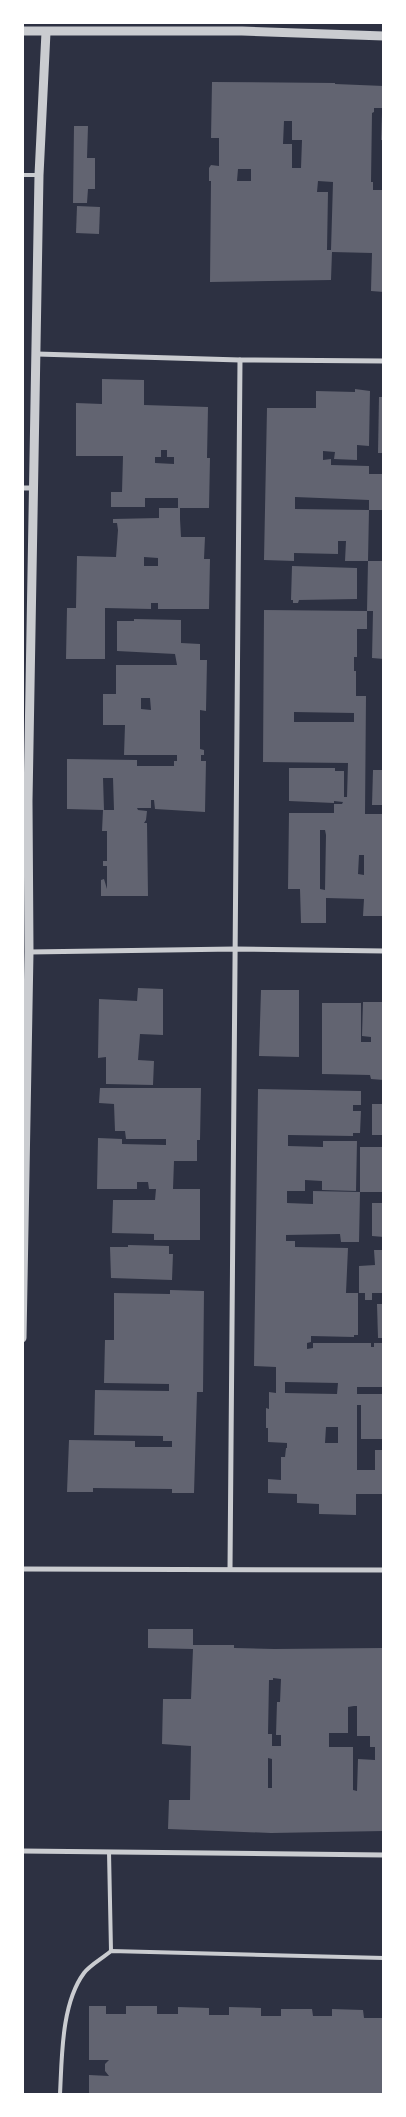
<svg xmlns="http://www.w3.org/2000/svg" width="406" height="2117" font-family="Manrope,sans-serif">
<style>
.building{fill:#626471;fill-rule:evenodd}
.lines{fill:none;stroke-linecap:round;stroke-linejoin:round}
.service{stroke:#caccd0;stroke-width:4}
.minor{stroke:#caccd0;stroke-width:5}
.tertiary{stroke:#caccd0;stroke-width:9}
</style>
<rect width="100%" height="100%" fill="#2d3142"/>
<g class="building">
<path d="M 212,82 L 335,83 L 335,84 L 384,86 L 384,108 L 374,108 L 374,112 L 372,113 L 371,182 L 373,182 L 373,190 L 384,190 L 384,292 L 371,291 L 372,253 L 332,252 L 331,280 L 210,282 L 211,181 L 209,181 L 209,168 L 211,165 L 219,166 L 219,138 L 211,138 ZM 284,121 L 292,121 L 292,140 L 302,140 L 301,168 L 292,168 L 292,144 L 283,144 ZM 238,169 L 251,169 L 251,181 L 237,181 ZM 318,181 L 333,182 L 331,250 L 327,250 L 328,192 L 317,192 Z"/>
<polygon points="382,113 384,113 384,140 381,140"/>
<polygon points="74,126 88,126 87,158 95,158 95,189 88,189 87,203 73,203"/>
<polygon points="77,206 100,207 99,234 76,233"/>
<path d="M 102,379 L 144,380 L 144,405 L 208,407 L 207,458 L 210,458 L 209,508 L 180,508 L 180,519 L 181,537 L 205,537 L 204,559 L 210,559 L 209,609 L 158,609 L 158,603 L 151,603 L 151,609 L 105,608 L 105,659 L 66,659 L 67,608 L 76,608 L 77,556 L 116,557 L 118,530 L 117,523 L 113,523 L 113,519 L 159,518 L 159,508 L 178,508 L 178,498 L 145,498 L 145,507 L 111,507 L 111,492 L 122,492 L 123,456 L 76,456 L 76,403 L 102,404 ZM 161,450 L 167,450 L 167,457 L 174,457 L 174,464 L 155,463 L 155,457 L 161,457 ZM 144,557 L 158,558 L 158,566 L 144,566 Z"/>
<polygon points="355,389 370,391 369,446 357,445 357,460 334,459 335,452 323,451 323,460 331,459 331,465 369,466 369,474 384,474 384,510 369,510 369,500 295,497 295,509 369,510 368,561 345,561 346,541 338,541 338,554 294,553 294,561 264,560 267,408 316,408 316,391 355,392"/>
<polygon points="379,397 384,397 384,453 378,453"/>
<polygon points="368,561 384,561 384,659 372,658 373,611 367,611"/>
<polygon points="292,566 357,568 357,599 299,600 298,603 293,603 293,600 291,600"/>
<path d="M 264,610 L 367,611 L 367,629 L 357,629 L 357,657 L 354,657 L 354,671 L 356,671 L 356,696 L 366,696 L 365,814 L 384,814 L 384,916 L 363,916 L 364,899 L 326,898 L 326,923 L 301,923 L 300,889 L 288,889 L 289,813 L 334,813 L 334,804 L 342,804 L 343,802 L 334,801 L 334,803 L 289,801 L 289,768 L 335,768 L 335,771 L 344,771 L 344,797 L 347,797 L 348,763 L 263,762 ZM 294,712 L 354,713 L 354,722 L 294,722 ZM 320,830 L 325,830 L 326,835 L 325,890 L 320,889 ZM 359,855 L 364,855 L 364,875 L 358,874 Z"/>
<path d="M 134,619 L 181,620 L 181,643 L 200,644 L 200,660 L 207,660 L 206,711 L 200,710 L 200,749 L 204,750 L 204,755 L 201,755 L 201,761 L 206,761 L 205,812 L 155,809 L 154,800 L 151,800 L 151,808 L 137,808 L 138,810 L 147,811 L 146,820 L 144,823 L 147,823 L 148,896 L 101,896 L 101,880 L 104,879 L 107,889 L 107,866 L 103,866 L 103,861 L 107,861 L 107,831 L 102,831 L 103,810 L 67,809 L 67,759 L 137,760 L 137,766 L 174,766 L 174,761 L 177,761 L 177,755 L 124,755 L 125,725 L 103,725 L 103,694 L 116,694 L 116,665 L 177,665 L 175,654 L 117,651 L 117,621 L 134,621 ZM 141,698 L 150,698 L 151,710 L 141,709 ZM 103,778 L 113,778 L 114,810 L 104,810 Z"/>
<polygon points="373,770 384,770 384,805 372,805"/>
<polygon points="138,988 163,989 163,1035 140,1034 138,1060 154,1061 153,1085 106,1084 106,1057 98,1058 99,999 137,1001"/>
<polygon points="261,990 299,990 299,1057 259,1056"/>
<polygon points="363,1002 384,1002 384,1080 371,1079 370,1075 322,1074 322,1003 361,1003 361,1042 371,1042 371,1037 362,1036"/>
<polygon points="100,1088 201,1088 200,1140 197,1140 197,1161 174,1161 173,1189 200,1189 200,1240 154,1240 154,1234 112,1233 113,1200 155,1200 156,1189 149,1189 148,1182 137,1182 137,1189 97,1189 98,1138 122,1139 122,1144 166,1145 166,1139 126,1139 125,1131 115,1131 114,1104 99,1103"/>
<path d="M 258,1089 L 361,1091 L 361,1105 L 353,1105 L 353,1111 L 361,1111 L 360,1133 L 353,1133 L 353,1136 L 288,1135 L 288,1146 L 323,1147 L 323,1141 L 357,1141 L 356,1191 L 322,1190 L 322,1181 L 305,1180 L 305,1191 L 287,1191 L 287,1203 L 313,1204 L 313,1191 L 360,1192 L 359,1242 L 341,1242 L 340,1234 L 286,1235 L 286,1241 L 295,1241 L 295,1247 L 348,1248 L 346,1293 L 358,1293 L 358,1335 L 354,1335 L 354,1337 L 311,1336 L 311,1342 L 307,1343 L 307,1349 L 313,1348 L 313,1343 L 371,1343 L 371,1347 L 374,1347 L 374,1343 L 384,1343 L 384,1387 L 357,1387 L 357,1394 L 384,1394 L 384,1439 L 361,1439 L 361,1405 L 357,1405 L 357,1470 L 375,1470 L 375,1450 L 384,1450 L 384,1494 L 356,1494 L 356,1515 L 319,1514 L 319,1504 L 297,1503 L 297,1494 L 268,1493 L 268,1479 L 281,1480 L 281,1457 L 285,1457 L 286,1448 L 287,1448 L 287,1443 L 268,1442 L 268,1428 L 266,1428 L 266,1408 L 269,1409 L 269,1392 L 276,1393 L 276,1367 L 254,1366 ZM 285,1382 L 338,1383 L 337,1394 L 285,1393 ZM 326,1427 L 338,1427 L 338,1443 L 325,1443 Z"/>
<polygon points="372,1104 384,1104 383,1135 372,1135"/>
<rect x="360" y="1147" width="24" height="45"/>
<polygon points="372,1203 384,1203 384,1237 372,1236"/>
<polygon points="128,1245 169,1246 169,1254 173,1254 172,1280 111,1278 110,1247 128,1247"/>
<polygon points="374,1250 384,1250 384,1293 372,1293 372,1300 365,1300 365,1293 359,1293 359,1266 375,1265"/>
<polygon points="170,1290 204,1291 203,1392 197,1392 194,1493 172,1493 172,1489 93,1488 93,1492 67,1492 69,1440 135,1441 135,1447 172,1447 172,1441 163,1441 163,1436 94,1435 95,1390 169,1391 169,1384 104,1383 105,1340 114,1340 114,1293 170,1294"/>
<polygon points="377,1304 384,1304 384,1338 378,1338"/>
<path d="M 148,1629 L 193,1629 L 193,1645 L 234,1645 L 234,1648 L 274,1649 L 384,1648 L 384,1831 L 271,1833 L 168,1829 L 169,1800 L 190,1800 L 191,1746 L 162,1744 L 163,1699 L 191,1699 L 193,1649 L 148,1648 ZM 273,1678 L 281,1679 L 280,1702 L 277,1702 L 276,1735 L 281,1735 L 281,1746 L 272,1746 L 272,1734 L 268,1734 L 269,1680 L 273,1680 ZM 354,1706 L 357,1706 L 357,1736 L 370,1736 L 370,1747 L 375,1747 L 375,1760 L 358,1759 L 357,1791 L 353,1790 L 353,1747 L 329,1747 L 329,1733 L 348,1733 L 348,1707 ZM 268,1758 L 272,1759 L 272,1788 L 268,1788 Z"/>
<polygon points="89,2006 106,2006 106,2014 126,2014 126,2006 157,2006 157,2014 178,2014 178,2007 209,2008 209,2015 229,2015 229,2007 261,2008 261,2016 281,2016 281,2009 312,2009 313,2016 332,2016 332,2009 363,2010 364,2018 384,2018 384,2094 89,2094 89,2075 109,2076 105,2071 105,2064 109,2060 89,2060"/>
</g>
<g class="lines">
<g class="service">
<polyline points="22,175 39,175"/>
<polyline points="109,1852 111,1951"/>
<path d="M 60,2094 C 62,2058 61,2004 84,1973 C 90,1965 103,1958 111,1951 L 384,1958"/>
</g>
<g class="minor">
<polyline points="37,354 240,360 384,361"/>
<polyline points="22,488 34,488"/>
<polyline points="29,952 235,949 384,951"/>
<polyline points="22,1569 384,1570"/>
<polyline points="230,1569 240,360"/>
<polyline points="22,1851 384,1855"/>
</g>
<g class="tertiary">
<polyline points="22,31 242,31 384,36"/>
<polyline points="22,1338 29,952 28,801 39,175 46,32"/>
</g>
</g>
<rect width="406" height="2117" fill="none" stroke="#ffffff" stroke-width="48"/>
</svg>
